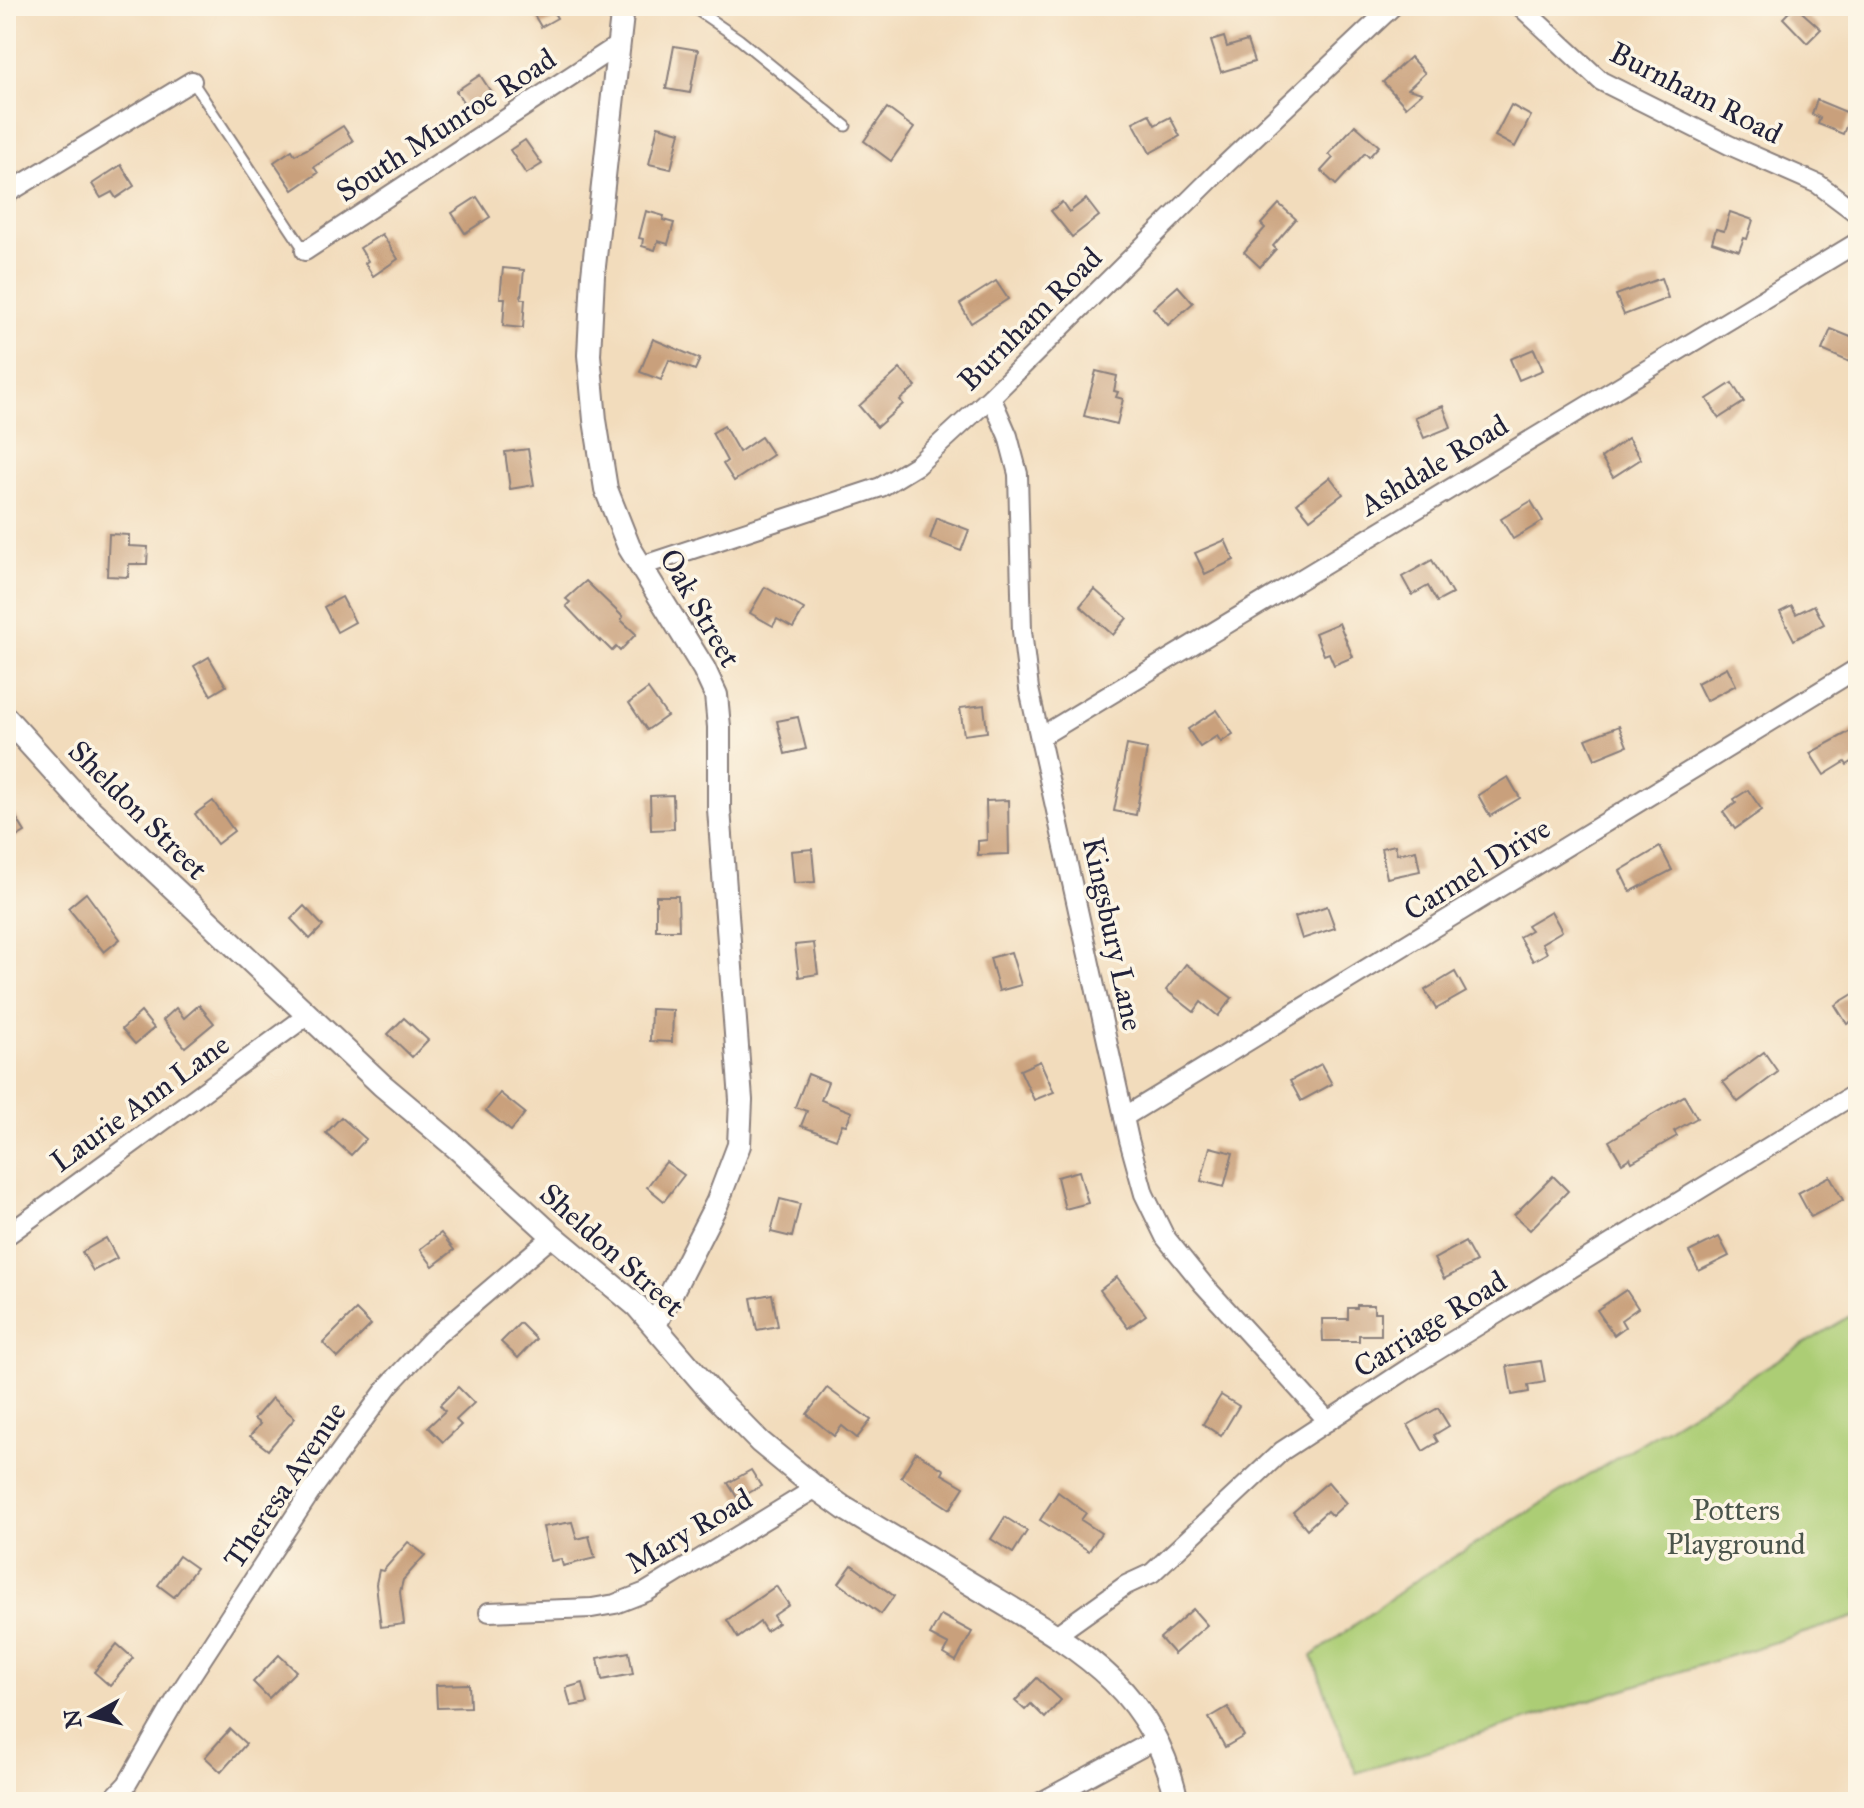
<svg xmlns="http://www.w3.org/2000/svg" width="1864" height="1808" font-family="'IM FELL Great Primer',serif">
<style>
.green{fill:#accd75;stroke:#677858;stroke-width:2}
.building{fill:#c9a07b}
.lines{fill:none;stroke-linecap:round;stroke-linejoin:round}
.service-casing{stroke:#8a7f7c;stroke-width:13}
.minor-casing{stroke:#8a7f7c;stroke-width:22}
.tertiary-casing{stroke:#8a7f7c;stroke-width:26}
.service{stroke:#fff;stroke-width:9}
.minor{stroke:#fff;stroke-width:18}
.tertiary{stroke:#fff;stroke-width:22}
.labels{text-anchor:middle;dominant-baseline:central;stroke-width:7;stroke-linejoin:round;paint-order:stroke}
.street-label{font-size:30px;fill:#22223b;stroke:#fcf5e5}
.park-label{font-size:30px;fill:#4b554c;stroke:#fcf5e5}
</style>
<rect width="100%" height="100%" fill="#fcf5e5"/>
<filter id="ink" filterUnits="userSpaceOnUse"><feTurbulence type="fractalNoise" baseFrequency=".0125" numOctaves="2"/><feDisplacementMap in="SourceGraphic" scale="16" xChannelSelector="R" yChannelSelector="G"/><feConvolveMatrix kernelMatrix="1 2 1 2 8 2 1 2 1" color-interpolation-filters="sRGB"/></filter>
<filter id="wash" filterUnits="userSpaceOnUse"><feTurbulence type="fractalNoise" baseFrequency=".006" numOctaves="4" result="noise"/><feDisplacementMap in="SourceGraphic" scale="32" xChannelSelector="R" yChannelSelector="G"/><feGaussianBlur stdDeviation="1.8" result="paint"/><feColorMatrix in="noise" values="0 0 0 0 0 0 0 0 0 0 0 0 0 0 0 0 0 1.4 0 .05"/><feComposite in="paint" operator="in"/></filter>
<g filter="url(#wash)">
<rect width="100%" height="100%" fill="#f2dcbc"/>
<polygon class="green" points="1858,1311 1858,1616 1356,1773 1312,1656 1413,1582"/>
<g id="blocks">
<g class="building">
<polygon points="529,6 550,6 557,18 541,27"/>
<polygon points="1795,6 1821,29 1807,43 1783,18"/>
<polygon points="1224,37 1227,47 1247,41 1254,62 1221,72 1211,41"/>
<polygon points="674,46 698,50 690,93 666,89"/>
<polygon points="1410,57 1425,73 1408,89 1422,93 1406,107 1383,82"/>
<polygon points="480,75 493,95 469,111 456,91"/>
<polygon points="1817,100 1851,114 1843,134 1818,124 1820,118 1812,114"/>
<polygon points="1511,105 1531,116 1515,147 1495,136"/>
<polygon points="887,108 914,128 891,161 864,141"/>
<polygon points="1149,114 1155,125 1170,117 1180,136 1150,153 1133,122"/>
<polygon points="1355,125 1379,146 1369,157 1365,153 1336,185 1321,171 1333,158 1329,154"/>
<polygon points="343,126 353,141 314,167 318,173 293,190 274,162 292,150 295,155 307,149"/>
<polygon points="658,126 680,132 671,169 649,164"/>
<polygon points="525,140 542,164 526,174 510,150"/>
<polygon points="121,165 134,186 116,198 112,192 101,198 92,184"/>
<polygon points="477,197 490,217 465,233 452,213"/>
<polygon points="1086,199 1099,216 1072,237 1051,211 1062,202 1069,212"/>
<polygon points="1279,204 1296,219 1273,246 1276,249 1260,267 1244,252 1265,228 1261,224"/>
<polygon points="646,211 664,216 663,220 674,223 668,244 658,241 655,250 642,246 643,239 639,238"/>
<polygon points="1730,212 1753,220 1747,239 1744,238 1739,251 1712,242 1716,229 1724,231"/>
<polygon points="382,234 398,259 373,276 365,263 368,261 360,248"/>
<polygon points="503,268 524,270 521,299 525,299 523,328 503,326 505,298 500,298"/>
<polygon points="1661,278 1668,298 1624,315 1616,295"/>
<polygon points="996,281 1008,299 971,323 960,304"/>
<polygon points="1178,286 1193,303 1168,325 1153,308"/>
<polygon points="1831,329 1858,340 1858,350 1852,363 1822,350"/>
<polygon points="653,339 700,359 695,370 669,360 661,380 640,372"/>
<polygon points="1534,349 1543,370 1519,380 1510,359"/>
<polygon points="900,369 916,386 900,400 903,404 877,427 859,406"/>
<polygon points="1096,371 1117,376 1114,391 1118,392 1116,397 1123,399 1117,424 1084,416"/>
<polygon points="1732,383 1744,402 1719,418 1707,399"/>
<polygon points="1443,406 1451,427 1424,438 1415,417"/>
<polygon points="724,426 739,452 761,437 773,455 734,481 723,464 727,461 712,433"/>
<polygon points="1628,438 1641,459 1613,477 1601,458"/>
<polygon points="528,449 534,485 510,489 505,452"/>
<polygon points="1330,477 1343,494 1310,519 1297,503"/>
<polygon points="1531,501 1543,521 1513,539 1501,519"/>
<polygon points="937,518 969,530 961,551 930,539"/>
<polygon points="109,534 129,535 129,546 148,547 147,564 129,564 128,577 107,576"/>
<polygon points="1225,540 1234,560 1205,574 1195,553"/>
<polygon points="1432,560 1452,594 1437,602 1428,586 1412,595 1402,577"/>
<polygon points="586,581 623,617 621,620 636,634 620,651 616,647 612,651 601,640 600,642 566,606 570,602 566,599"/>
<polygon points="765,587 804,609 793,628 777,619 773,626 750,613"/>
<polygon points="1094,589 1127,618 1113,635 1080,606"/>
<polygon points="342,597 355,622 337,632 324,607"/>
<polygon points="1814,605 1824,624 1794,640 1780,612 1792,606 1796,614"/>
<polygon points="1339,623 1353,657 1334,665 1329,653 1324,655 1315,633"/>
<polygon points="209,657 226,686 211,695 194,666"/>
<polygon points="1727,667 1736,685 1706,701 1697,683"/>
<polygon points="648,689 667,716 647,730 629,703"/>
<polygon points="984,705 987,732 964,735 960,708"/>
<polygon points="1217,710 1233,734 1221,742 1217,736 1200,747 1188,729"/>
<polygon points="798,717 806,749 785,754 777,721"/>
<polygon points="1619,726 1627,746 1595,759 1586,739"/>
<polygon points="1858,727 1858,758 1847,765 1845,762 1824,775 1810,753"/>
<polygon points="1127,745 1147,749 1136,815 1114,811"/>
<polygon points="1508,777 1520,798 1490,816 1478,795"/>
<polygon points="1748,790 1762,810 1735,829 1723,812 1736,803 1734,799"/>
<polygon points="673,795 674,829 651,830 650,796"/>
<polygon points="1008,800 1009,854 978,855 978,841 987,840 986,801"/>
<polygon points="6,801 25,832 6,843"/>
<polygon points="213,801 234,831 217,844 195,814"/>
<polygon points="1395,845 1397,854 1416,850 1420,871 1387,878 1381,848"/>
<polygon points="1660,847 1672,870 1630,892 1620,871"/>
<polygon points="812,849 815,882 794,883 791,851"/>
<polygon points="86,893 120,939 104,952 68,908"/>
<polygon points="656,896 678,896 679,930 656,930"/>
<polygon points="304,906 323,926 310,939 291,919"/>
<polygon points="1327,906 1335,928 1302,939 1295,917"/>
<polygon points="1551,911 1562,931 1542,943 1547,953 1533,961 1519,937 1531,930 1527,925"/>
<polygon points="814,943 818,974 799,977 795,945"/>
<polygon points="1011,952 1021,985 999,991 990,958"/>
<polygon points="1186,964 1232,998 1218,1016 1201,1002 1194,1012 1166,990"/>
<polygon points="1455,972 1466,992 1436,1009 1425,990"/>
<polygon points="1858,991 1858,1017 1847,1024 1835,1005"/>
<polygon points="199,1005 214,1023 185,1047 163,1020 176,1008 184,1018"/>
<polygon points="651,1009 673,1010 672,1042 650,1041"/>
<polygon points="141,1012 154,1028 135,1044 122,1029"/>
<polygon points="404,1018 428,1040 412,1057 388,1034"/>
<polygon points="1764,1052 1778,1072 1738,1102 1723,1082"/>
<polygon points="1040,1061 1054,1092 1034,1100 1020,1070"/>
<polygon points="1321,1064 1332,1084 1301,1101 1290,1081"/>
<polygon points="808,1074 828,1082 821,1100 852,1112 846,1125 842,1124 836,1139 801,1126 807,1111 795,1107"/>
<polygon points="500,1093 525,1113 511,1131 486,1111"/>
<polygon points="1684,1096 1697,1118 1674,1131 1677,1136 1632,1162 1630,1158 1622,1163 1609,1141"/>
<polygon points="341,1117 366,1139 351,1155 326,1133"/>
<polygon points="1210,1147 1233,1153 1224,1187 1201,1181"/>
<polygon points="666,1162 684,1175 664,1201 647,1187"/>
<polygon points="1079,1171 1088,1203 1065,1209 1057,1177"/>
<polygon points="1553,1176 1568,1191 1530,1230 1514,1215"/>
<polygon points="1830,1176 1843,1200 1811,1217 1798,1193"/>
<polygon points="780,1199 800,1204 792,1237 771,1232"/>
<polygon points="441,1233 454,1250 433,1266 420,1249"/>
<polygon points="1719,1237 1729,1256 1699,1271 1689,1252"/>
<polygon points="106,1238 117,1258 93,1271 82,1252"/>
<polygon points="1465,1242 1476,1262 1444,1279 1434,1259"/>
<polygon points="1117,1277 1146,1315 1128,1328 1100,1290"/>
<polygon points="1626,1290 1638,1308 1621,1320 1625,1327 1614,1335 1597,1310"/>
<polygon points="772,1294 778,1326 757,1330 751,1298"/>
<polygon points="1357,1305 1374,1305 1374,1312 1381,1312 1381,1335 1359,1335 1359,1341 1323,1341 1322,1319 1348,1319 1348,1308 1357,1308"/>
<polygon points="356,1310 371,1325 338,1358 323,1343"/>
<polygon points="520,1323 536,1339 518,1358 501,1342"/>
<polygon points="1541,1361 1545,1382 1528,1385 1529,1392 1512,1395 1507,1366"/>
<polygon points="458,1387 474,1403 456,1420 461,1425 443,1442 428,1427 445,1411 440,1405"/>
<polygon points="827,1388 871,1420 857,1438 842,1426 834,1436 807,1414"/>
<polygon points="1221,1395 1239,1406 1221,1436 1203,1424"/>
<polygon points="272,1398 295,1418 268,1450 250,1436 260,1424 254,1419"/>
<polygon points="1438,1408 1449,1426 1434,1435 1438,1442 1423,1451 1408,1425"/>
<polygon points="916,1452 944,1470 942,1474 964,1487 950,1509 901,1477"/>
<polygon points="751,1470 761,1486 738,1499 728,1483"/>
<polygon points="1328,1482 1346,1503 1332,1516 1327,1511 1307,1529 1293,1512"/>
<polygon points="1058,1492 1086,1513 1081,1520 1101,1533 1089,1551 1040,1520"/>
<polygon points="1005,1517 1027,1531 1013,1553 991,1539"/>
<polygon points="572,1522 577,1539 589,1536 595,1558 563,1566 561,1559 551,1561 543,1527"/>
<polygon points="408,1542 425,1555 403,1580 400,1592 404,1624 381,1627 376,1584 379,1570 383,1571"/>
<polygon points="179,1556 196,1568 174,1597 158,1585"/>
<polygon points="852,1565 894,1596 881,1614 839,1583"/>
<polygon points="776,1586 789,1605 773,1616 778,1623 766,1631 760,1622 738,1638 727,1620"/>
<polygon points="1193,1609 1207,1625 1174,1654 1160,1638"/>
<polygon points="941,1615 972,1632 956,1661 944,1654 949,1645 930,1635"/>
<polygon points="117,1644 133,1658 110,1686 94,1672"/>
<polygon points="629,1652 633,1674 602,1680 598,1658"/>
<polygon points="279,1655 296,1671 269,1698 253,1682"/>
<polygon points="1037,1678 1061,1700 1045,1718 1031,1704 1025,1710 1015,1701"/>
<polygon points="583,1683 588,1703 571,1706 566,1688"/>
<polygon points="469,1684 470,1707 437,1708 436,1685"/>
<polygon points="1228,1707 1244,1736 1225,1747 1209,1718"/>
<polygon points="230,1729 246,1744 221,1772 205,1757"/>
</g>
</g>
</g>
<g filter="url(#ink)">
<use href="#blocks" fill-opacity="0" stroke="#8a7f7c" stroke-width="2"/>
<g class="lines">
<defs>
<g id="service">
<polyline points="691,6 739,39 846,126"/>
<polyline points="192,81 305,251"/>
</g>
<g id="minor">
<polyline points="1520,6 1601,81 1729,145 1818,184 1858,214"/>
<polyline points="6,194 192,81"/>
<polyline points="305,251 618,45"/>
<polyline points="991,397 1008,436 1018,474 1022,631 1029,689 1129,1140 1144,1194 1165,1237 1203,1284 1328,1421"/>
<polyline points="641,566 881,487 917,465 991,397 1225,165 1393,6"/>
<polyline points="1040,737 1858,242"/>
<polyline points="1124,1117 1858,668"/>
<polyline points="6,1236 308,1015"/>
<polyline points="489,1612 592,1608 615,1604 646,1592 816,1488"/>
<polyline points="1056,1635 1126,1585 1152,1573 1282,1451 1412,1366 1858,1092"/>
<polyline points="110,1802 127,1784 179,1694 312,1490 389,1385 432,1339 553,1236"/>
<polyline points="1041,1802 1157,1739"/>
</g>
<g id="tertiary">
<polyline points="623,6 593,275 589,355 595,420 606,489 629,547 704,669 716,695 719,727 719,809 741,1100 739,1145 717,1203 655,1325"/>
<path d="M 6,718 L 83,803 L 308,1015 L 382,1085 L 457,1148 L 553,1236 L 637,1306 L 712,1393 L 760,1442 L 816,1488 L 844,1508 C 891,1536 939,1565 986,1593 C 1078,1648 1154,1688 1177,1802"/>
</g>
</defs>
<use href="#service" class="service-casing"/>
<use href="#minor" class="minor-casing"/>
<use href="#tertiary" class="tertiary-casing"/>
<use href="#service" class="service"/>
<use href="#minor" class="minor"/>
<use href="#tertiary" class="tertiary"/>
</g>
</g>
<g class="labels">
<g class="street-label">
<text transform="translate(1696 93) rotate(27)">Burnham Road</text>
<text transform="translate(446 125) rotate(-33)">South Munroe Road</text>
<text transform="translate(1030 319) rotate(-45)">Burnham Road</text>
<text transform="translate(1434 465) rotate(-31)">Ashdale Road</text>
<text transform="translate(700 608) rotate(60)">Oak Street</text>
<text transform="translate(138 810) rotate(45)">Sheldon Street</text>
<text transform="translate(1477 869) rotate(-32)">Carmel Drive</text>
<text transform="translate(1113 934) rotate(78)">Kingsbury Lane</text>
<text transform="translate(140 1103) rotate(-36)">Laurie Ann Lane</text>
<text transform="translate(612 1250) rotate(42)">Sheldon Street</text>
<text transform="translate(1430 1324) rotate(-32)">Carriage Road</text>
<text transform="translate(285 1485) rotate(-56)">Theresa Avenue</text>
<text transform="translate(689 1531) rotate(-30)">Mary Road</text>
</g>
<g class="park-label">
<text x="1736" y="1510">Potters<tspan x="1736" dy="34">Playground</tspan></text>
</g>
</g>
<rect width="1864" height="1808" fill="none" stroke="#fcf5e5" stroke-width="32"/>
<g transform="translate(92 1716) rotate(262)" stroke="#fcf5e5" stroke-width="6" paint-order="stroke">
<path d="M0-6L14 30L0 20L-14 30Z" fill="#22223b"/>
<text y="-12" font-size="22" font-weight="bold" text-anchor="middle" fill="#22223b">N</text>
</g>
</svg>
